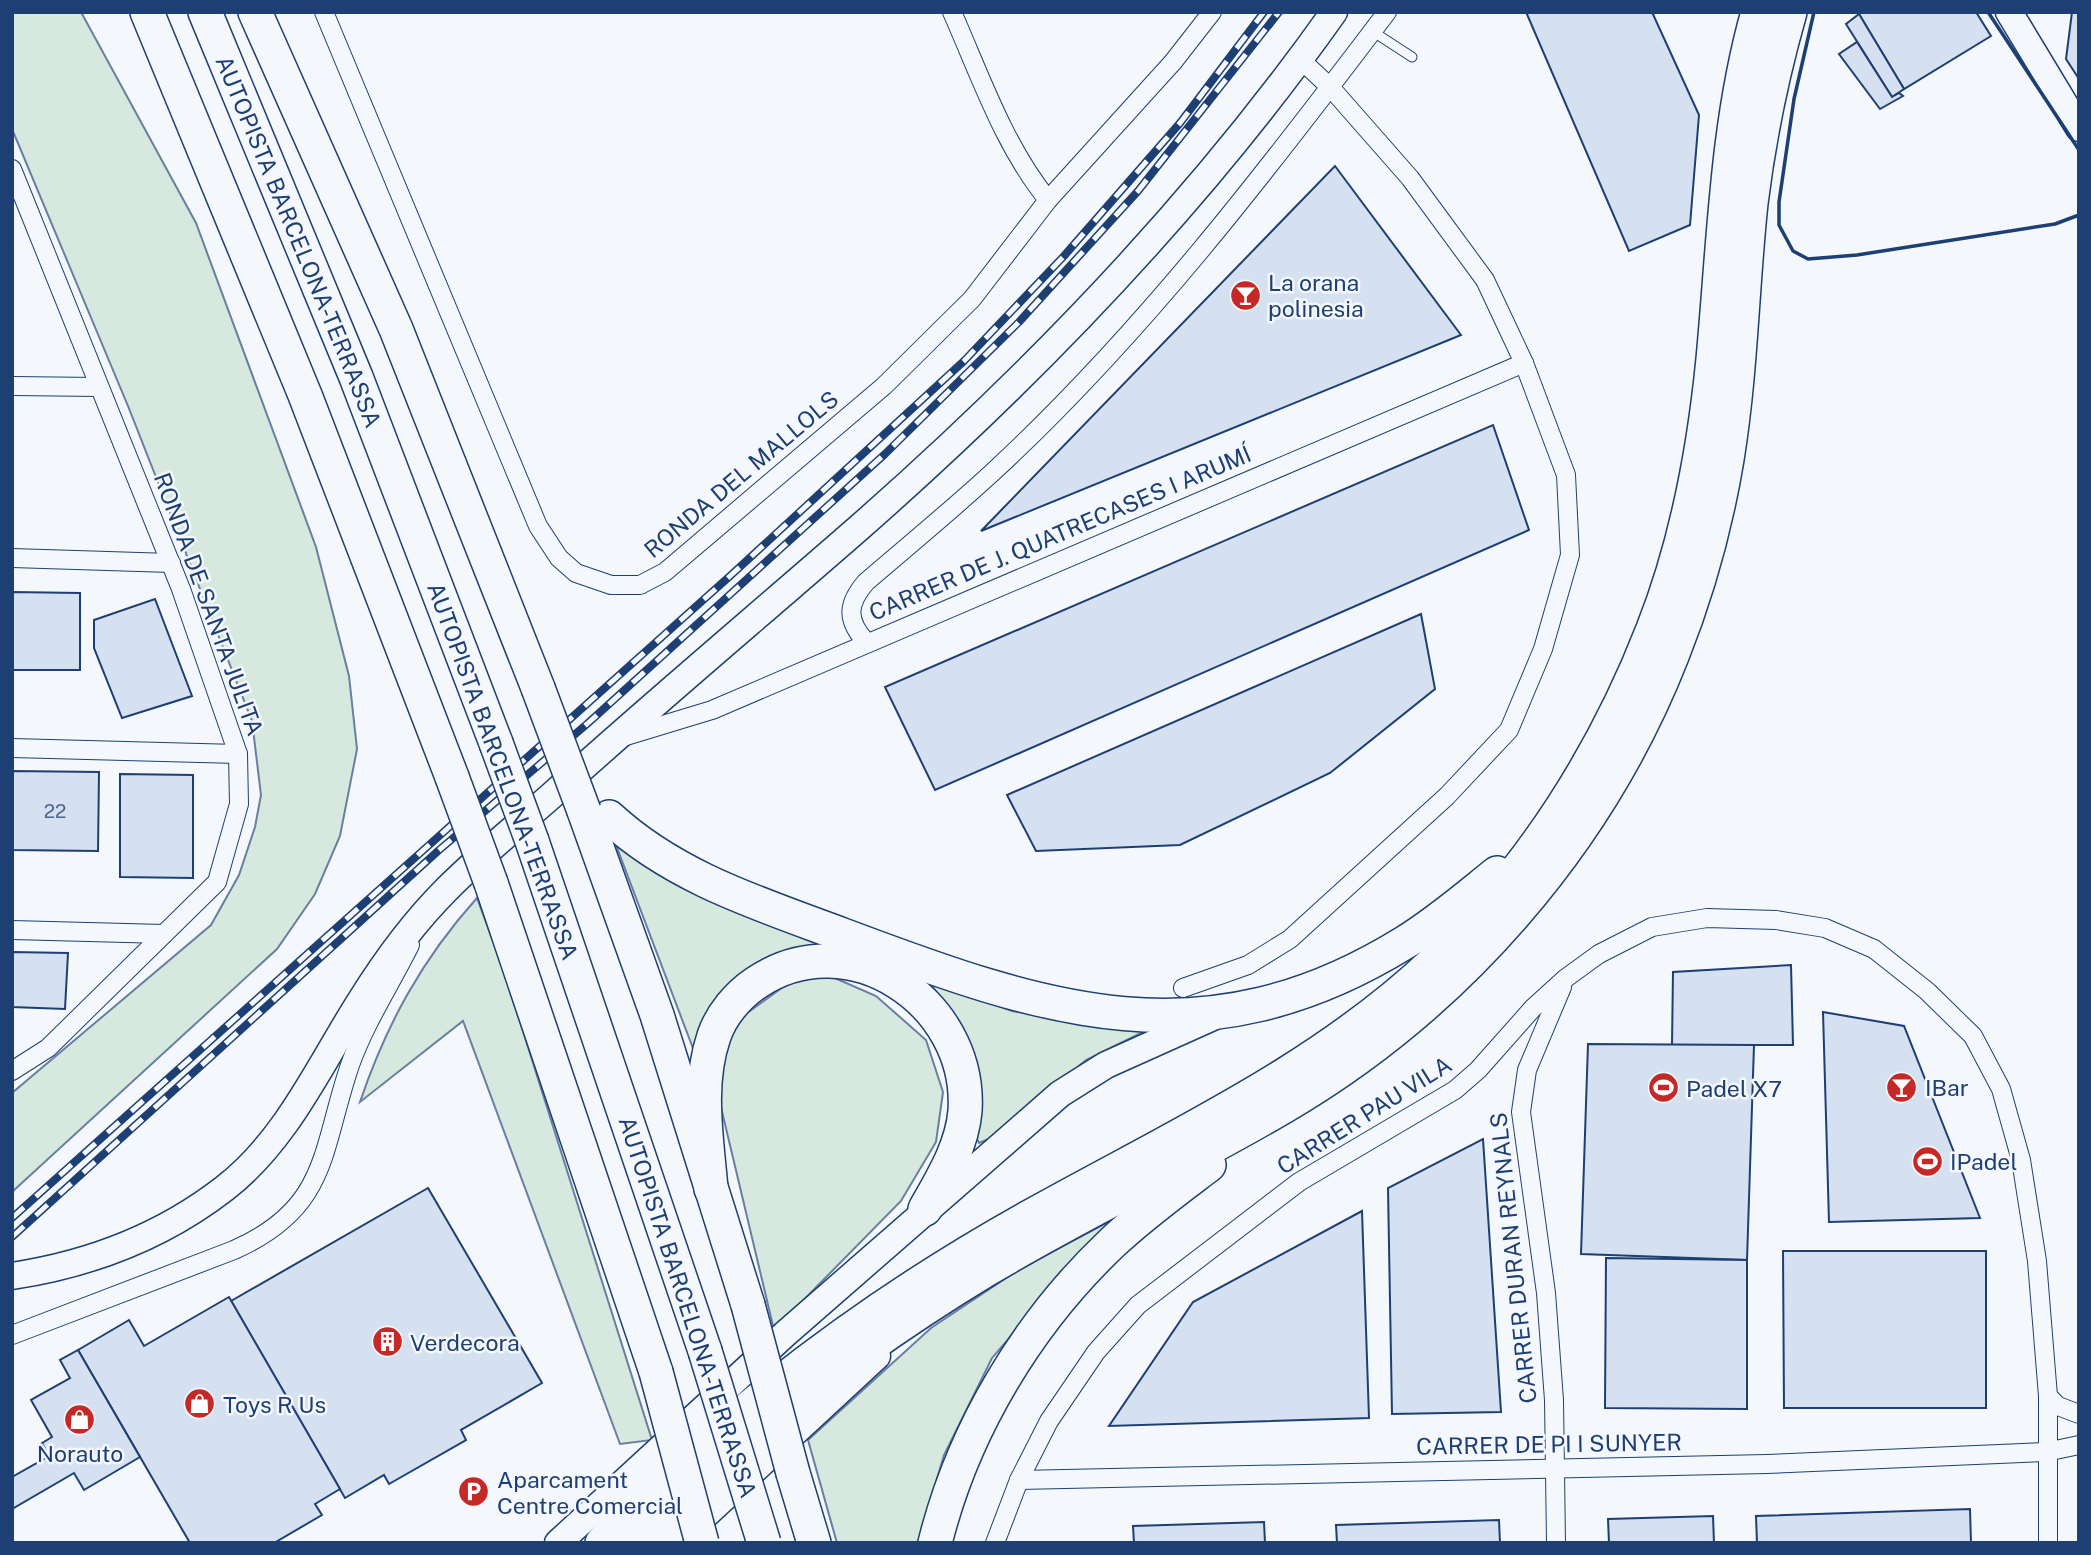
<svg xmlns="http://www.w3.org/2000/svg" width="2091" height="1555" font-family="'Public Sans',sans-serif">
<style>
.green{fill:#d7e8df;stroke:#687fa3;stroke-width:2}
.building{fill:#d5e0f0;stroke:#1d3f73;stroke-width:2}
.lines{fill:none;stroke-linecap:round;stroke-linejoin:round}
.lane-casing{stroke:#1d3f73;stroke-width:11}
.street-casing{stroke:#1d3f73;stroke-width:20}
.secondary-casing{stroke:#1d3f73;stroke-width:29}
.highway-casing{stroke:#1d3f73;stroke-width:36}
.lane{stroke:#f4f7fb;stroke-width:9}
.street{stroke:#f4f7fb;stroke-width:18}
.secondary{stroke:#f4f7fb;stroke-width:26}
.highway{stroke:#f4f7fb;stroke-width:33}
.rail-casing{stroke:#1d3f73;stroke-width:8}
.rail{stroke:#f4f7fb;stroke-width:5;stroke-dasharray:16;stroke-linecap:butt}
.highway-bridge-casing{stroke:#1d3f73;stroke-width:36;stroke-linecap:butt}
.highway-bridge{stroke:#f4f7fb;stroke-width:33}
.wall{stroke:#1d3f73;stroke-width:3.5}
.labels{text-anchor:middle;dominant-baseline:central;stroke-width:5;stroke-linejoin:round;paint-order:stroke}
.number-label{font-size:19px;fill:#4b6792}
.street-label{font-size:23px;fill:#1d3f73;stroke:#f4f7fb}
.poi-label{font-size:23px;fill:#1d3f73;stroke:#f4f7fb;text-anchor:start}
</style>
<rect width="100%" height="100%" fill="#f4f7fb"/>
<g class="green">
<polygon points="12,12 81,12 196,223 316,547 349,676 357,749 340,836 315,894 277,949 12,1192 12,1093 211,925 239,875 255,827 261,795 252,721 128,406 12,129"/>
<path d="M 616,845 C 679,895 762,923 838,946 L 783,957 L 694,1051 Z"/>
<path d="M 477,898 L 504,971 L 652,1440 L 620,1444 L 463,1021 L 360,1102 C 386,1025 422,959 477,898 Z"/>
<polygon points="828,975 876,996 926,1040 943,1092 936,1142 901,1201 774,1330 719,1099 721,1047 743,1016 790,982"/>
<polygon points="929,981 1012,1011 1145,1031 1086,1060 991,1138 979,1143 974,1133 961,1030"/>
<polygon points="1110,1221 992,1358 944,1455 918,1543 837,1543 808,1440 931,1328 1021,1268"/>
</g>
<g class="building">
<polygon points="1526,12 1652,12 1699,115 1690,225 1629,251"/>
<polygon points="1861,12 1976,12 1991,36 1904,89 1859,14"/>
<polygon points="2072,12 2079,12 2079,79 2066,59"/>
<polygon points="1859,14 1904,89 1892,97 1846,24"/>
<polygon points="1857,42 1892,97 1899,93 1903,96 1880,109 1839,54"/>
<polygon points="1335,166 1461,335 981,531"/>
<polygon points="1493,425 1529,530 935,790 885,687"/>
<polygon points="12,592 80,593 80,670 12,670"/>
<polygon points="155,599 192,696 122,718 94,648 94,620"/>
<polygon points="1421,614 1435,689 1330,773 1180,845 1036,851 1007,795"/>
<polygon points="12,771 99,772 98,851 12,850"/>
<polygon points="120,774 193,775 193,878 120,877"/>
<polygon points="12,952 68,953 65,1009 12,1007"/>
<polygon points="1791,965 1793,1045 1672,1045 1673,972"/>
<polygon points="1823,1012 1904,1026 1980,1218 1829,1222"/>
<polygon points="1588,1044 1754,1045 1747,1260 1581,1254"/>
<polygon points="1483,1139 1501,1412 1392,1414 1388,1188"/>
<polygon points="428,1188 542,1383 461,1430 466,1440 389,1484 384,1475 345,1498 231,1301"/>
<polygon points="1362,1211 1369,1418 1109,1426 1193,1302"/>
<polygon points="1783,1251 1986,1251 1986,1408 1784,1408"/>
<polygon points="1606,1258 1747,1260 1747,1409 1605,1408"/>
<polygon points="229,1297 340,1489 315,1504 322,1515 274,1543 190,1543 78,1350 129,1320 144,1346"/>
<polygon points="78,1350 140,1457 84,1490 74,1473 12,1509 12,1477 49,1456 42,1443 52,1437 31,1400 70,1378 60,1360"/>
<polygon points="1970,1509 1971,1543 1757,1543 1756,1516"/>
<polygon points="1713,1516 1714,1543 1609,1543 1608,1519"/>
<polygon points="1499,1520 1500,1543 1337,1543 1336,1525"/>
<polygon points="1264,1522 1265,1543 1134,1543 1133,1526"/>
</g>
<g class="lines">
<defs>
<polyline id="lane" points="1372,31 1412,57"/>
<g id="street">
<polyline points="324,12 538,526 559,558 576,573 611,585 640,585 665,572 884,386 972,299 1048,200 1173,62 1212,12"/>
<path d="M 952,12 C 980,75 1004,146 1048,200"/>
<polyline points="12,169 181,589 238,754 239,804 217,882 48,1048 12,1071"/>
<polyline points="12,386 98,387"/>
<polyline points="12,558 171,563"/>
<path d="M 866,642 C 846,620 847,604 866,582 C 909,545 953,509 994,471 C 1142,334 1266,172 1387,12"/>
<polyline points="623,737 712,710 1524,363"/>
<polyline points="12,748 238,754"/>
<polyline points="12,930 164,934"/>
<polyline points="1183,988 1248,965 1290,939 1447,796 1509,730 1543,649 1570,555 1566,475 1524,363 1485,280 1410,178 1331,88 1300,59"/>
<path d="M 12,1335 L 234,1250 C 329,1208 321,1150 350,1065 C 365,1023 390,985 410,945"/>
<polyline points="2048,1396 2058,1406 2079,1414"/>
<polyline points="1019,1480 1767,1464 2046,1452 2079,1445"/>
<polyline points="995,1543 1019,1480 1049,1421 1096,1352 1138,1305 1299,1182 1455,1090 1478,1070 1533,1008 1566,978 1599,954 1652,927 1707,918 1776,920 1825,928 1874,949 1927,991 1973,1036 2001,1089 2021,1160 2037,1261 2048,1396 2048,1543"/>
<polyline points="1556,1543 1554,1400 1546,1293 1521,1112 1527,1070 1562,987"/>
</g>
<g id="secondary">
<polyline points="2009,12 2079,128"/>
<path d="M 12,1276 C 91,1264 162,1237 225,1188 C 287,1140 320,1064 361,1000 C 386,960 414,922 447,889 C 480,856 516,827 551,796 C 653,704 758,616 861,526 C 1036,372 1199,203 1334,12"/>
<polyline points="558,1543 785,1334 1060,1094 1106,1065 1213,1017"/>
<polyline points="675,1543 877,1356"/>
</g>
<g id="highway">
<polyline points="147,12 305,395 452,777"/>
<path id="s1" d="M 205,12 L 356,377 L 496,743"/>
<polyline points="255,12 396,329 538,688"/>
<polyline points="584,811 657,1015 748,1305"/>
<path d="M 609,817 C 675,878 760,904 843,935 C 1045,1011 1204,1066 1404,943 C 1437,923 1467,897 1497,873"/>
<polyline points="532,841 705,1351"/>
<polyline points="491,883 656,1372"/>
<path d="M 711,1189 C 707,1139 697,1085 714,1036 C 721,1015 738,995 756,983 C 849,920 972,1002 965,1111 C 962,1147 942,1179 925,1209"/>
<polyline points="793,1473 814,1543"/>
<path d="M 602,1543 C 629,1512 661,1485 691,1457 C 801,1359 923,1274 1053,1204 C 1184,1132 1324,1066 1434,962 C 1531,870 1605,753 1653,629 C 1687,543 1704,451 1713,359 C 1724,243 1726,125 1758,12"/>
<path d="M 640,1543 C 743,1435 859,1347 986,1270 C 1083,1212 1186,1164 1283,1107 C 1457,1005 1598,844 1672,656 C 1697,593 1716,526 1727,459 C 1741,374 1742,288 1751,203 C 1759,139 1772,75 1790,12"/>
<path d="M 935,1543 C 963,1430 1028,1322 1113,1242 C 1143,1214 1176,1190 1209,1165"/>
</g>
</defs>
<use href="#lane" class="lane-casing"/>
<use href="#street" class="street-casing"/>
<use href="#secondary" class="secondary-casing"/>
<use href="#highway" class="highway-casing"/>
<use href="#lane" class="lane"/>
<use href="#street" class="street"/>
<use href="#secondary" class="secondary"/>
<use href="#highway" class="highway"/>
<defs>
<g id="rail">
<polyline points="12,1218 730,576 964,361 1064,256 1180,123 1264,12"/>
<polyline points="12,1237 438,851 587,724 885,454 1019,322 1138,191 1279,12"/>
</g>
</defs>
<use href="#rail" class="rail-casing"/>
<use href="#rail" class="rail"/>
<defs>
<g id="highway-bridge">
<polyline points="538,688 584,811"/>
<polyline points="496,743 532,841"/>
<polyline points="452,777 491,883"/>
<polyline points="748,1305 793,1473"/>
<polyline points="705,1351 764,1543"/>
<polyline points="656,1372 702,1543"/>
</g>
</defs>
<use href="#highway-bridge" class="highway-bridge-casing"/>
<use href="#highway-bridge" class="highway-bridge"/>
<g class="wall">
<polyline points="1814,12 1794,99 1779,202 1779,225 1793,251 1808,259 1857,255 2055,224 2079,215"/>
<polyline points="1988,12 2079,150"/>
</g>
</g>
<defs>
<symbol id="bar-disc" viewBox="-11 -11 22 22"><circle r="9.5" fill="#c62828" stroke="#f4f7fb"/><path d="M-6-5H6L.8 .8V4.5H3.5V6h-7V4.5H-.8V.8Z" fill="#fff"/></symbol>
<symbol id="stadium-disc" viewBox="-11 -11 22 22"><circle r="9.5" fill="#c62828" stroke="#f4f7fb"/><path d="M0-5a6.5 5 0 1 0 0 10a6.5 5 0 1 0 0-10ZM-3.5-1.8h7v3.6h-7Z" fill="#fff"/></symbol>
<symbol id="building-disc" viewBox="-11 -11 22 22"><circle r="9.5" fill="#c62828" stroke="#f4f7fb"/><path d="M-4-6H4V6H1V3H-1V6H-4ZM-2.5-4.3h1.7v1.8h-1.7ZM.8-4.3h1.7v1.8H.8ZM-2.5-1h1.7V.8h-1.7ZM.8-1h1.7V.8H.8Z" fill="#fff"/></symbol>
<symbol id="shop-disc" viewBox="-11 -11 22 22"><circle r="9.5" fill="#c62828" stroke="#f4f7fb"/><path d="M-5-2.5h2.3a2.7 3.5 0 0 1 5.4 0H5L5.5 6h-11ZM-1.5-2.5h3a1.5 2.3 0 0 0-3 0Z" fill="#fff"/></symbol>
<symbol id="parking-disc" viewBox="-11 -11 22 22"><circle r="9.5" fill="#c62828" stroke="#f4f7fb"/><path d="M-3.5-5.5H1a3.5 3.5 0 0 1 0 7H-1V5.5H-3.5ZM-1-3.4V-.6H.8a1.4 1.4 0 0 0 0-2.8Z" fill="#fff"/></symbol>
</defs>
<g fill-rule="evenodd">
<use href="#bar-disc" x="1228" y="278" width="35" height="35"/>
<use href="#bar-disc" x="1884" y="1070" width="35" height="35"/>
<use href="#stadium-disc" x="1646" y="1070" width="35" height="35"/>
<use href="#stadium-disc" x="1910" y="1144" width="35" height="35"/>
<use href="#building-disc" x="370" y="1324" width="35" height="35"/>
<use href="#shop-disc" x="182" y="1386" width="35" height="35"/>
<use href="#shop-disc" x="62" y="1402" width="35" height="35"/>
<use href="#parking-disc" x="456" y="1474" width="35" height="35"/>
</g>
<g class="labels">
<g class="number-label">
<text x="55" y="811">22</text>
</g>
<g class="street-label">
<text stroke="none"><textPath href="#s1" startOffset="248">AUTOPISTA BARCELONA-TERRASSA</textPath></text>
<text transform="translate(741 474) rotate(-40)">RONDA DEL MALLOLS</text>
<text transform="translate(1060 533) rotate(-23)">CARRER DE J. QUATRECASES I ARUMÍ</text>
<text transform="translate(209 604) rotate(70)">RONDA DE SANTA JULITA</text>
<text transform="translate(503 771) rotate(70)">AUTOPISTA BARCELONA-TERRASSA</text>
<text transform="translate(1364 1115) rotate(-32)">CARRER PAU VILA</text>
<text transform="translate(1513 1258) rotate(-96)">CARRER DURAN REYNALS</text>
<text transform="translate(688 1307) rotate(72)">AUTOPISTA BARCELONA-TERRASSA</text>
<text transform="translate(1549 1444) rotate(-1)">CARRER DE PI I SUNYER</text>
</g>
<g class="poi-label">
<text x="1268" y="282">La orana<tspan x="1268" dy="26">polinesia</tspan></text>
<text x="1925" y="1087">IBar</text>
<text x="1686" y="1088">Padel X7</text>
<text x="1950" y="1161">IPadel</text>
<text x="410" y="1342">Verdecora</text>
<text x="223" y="1404">Toys R Us</text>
<text x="80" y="1453" text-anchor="middle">Norauto</text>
<text x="497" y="1479">Aparcament<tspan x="497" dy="26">Centre Comercial</tspan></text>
</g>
</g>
<rect width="2091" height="1555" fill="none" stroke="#1d3f73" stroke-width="28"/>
</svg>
